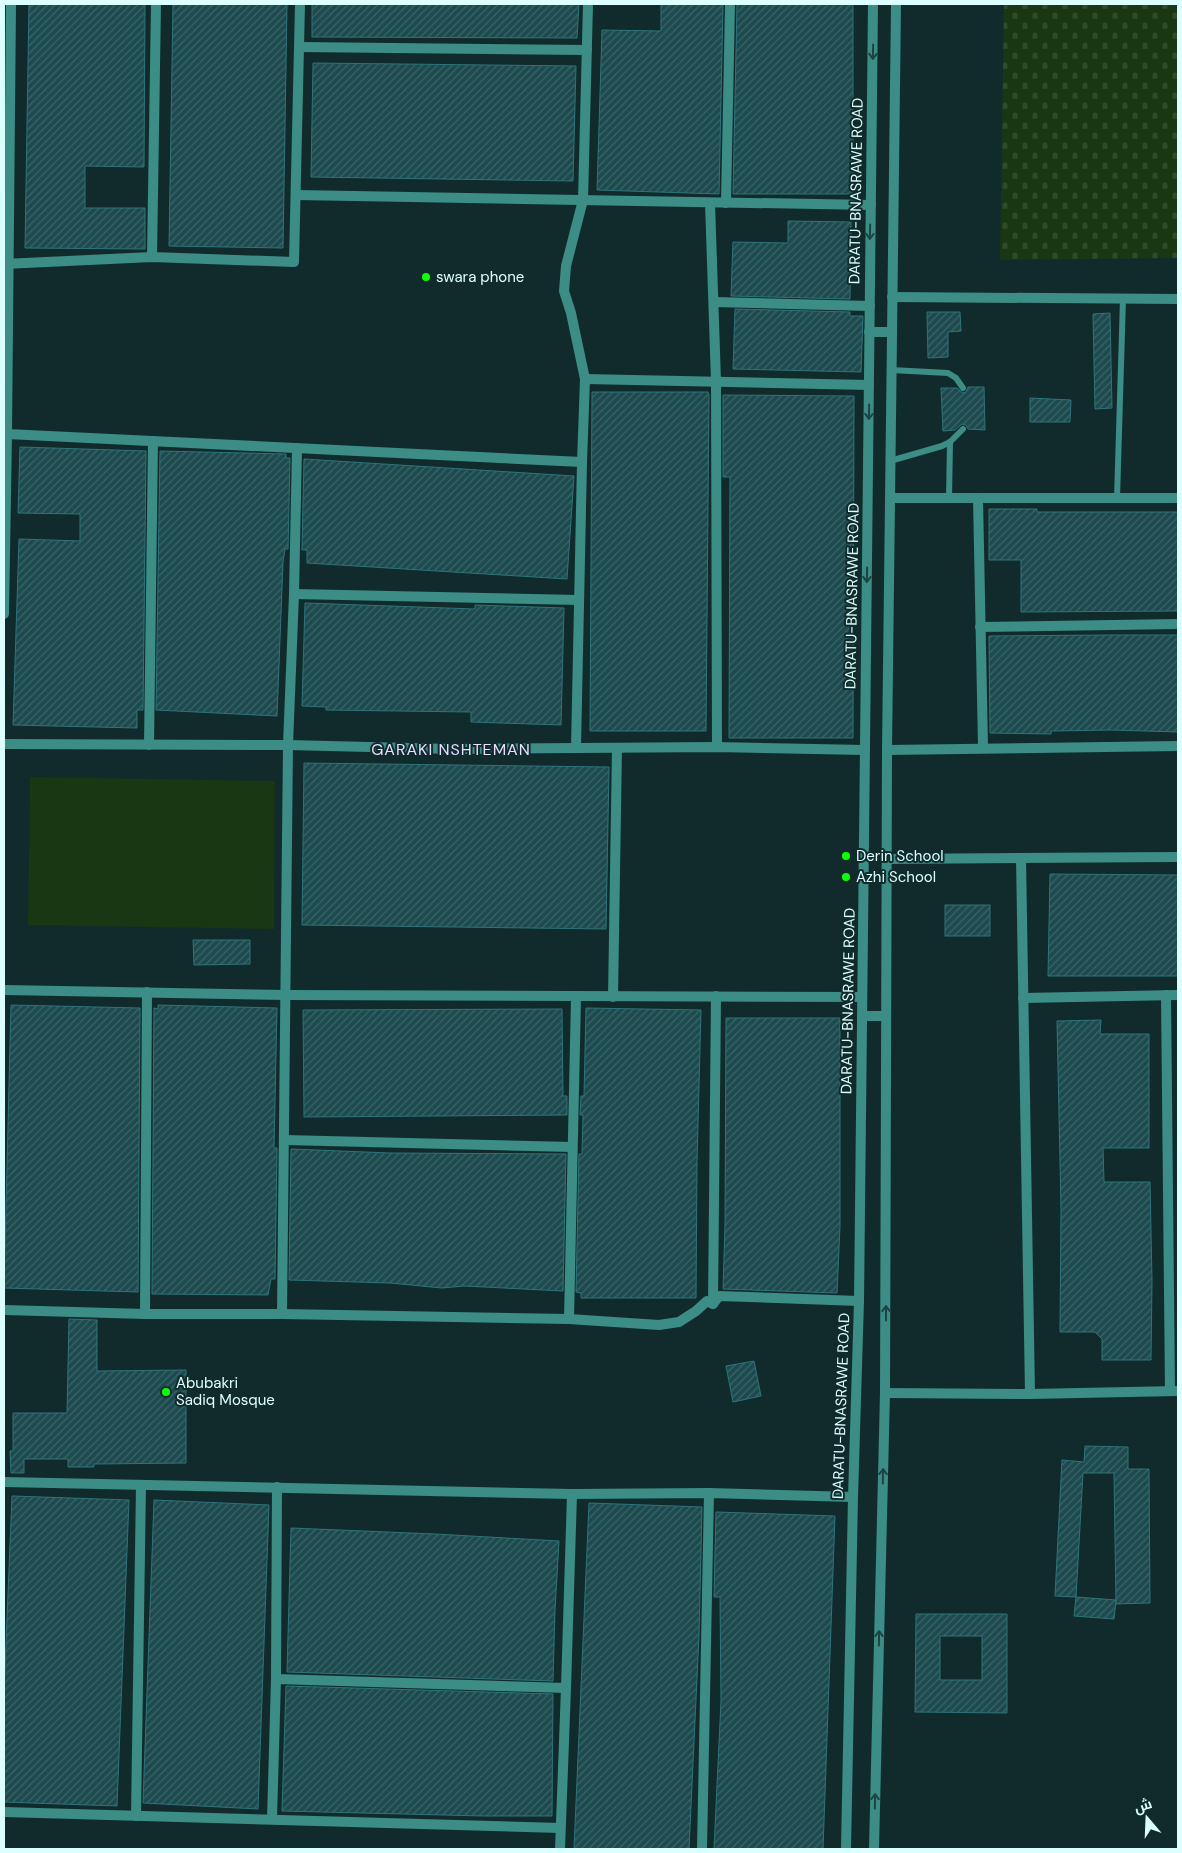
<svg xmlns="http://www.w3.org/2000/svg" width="1182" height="1853" font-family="'DM Sans',Cairo,sans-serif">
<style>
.green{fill:#193713}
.cemetery{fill:url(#cemetery-stones)}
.building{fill:url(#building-hatch);stroke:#2e747b;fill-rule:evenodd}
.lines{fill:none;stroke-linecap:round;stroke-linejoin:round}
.service{stroke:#3b8d86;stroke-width:6}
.minor{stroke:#3b8d86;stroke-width:10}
.tertiary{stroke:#3b8d86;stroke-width:10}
.oneway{stroke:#1c4443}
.poi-dot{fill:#0cff08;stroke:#112b2d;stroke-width:2}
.labels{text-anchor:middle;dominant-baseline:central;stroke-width:4;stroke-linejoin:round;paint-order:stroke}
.street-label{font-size:15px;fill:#dcffff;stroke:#112b2d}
.poi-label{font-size:15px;fill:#dcffff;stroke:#112b2d;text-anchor:start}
.neighbourhood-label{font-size:16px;letter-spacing:1px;fill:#e6deff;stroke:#112b2d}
</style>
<defs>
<pattern id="cemetery-stones" width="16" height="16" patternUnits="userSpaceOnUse" patternTransform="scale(1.25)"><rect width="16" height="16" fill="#193713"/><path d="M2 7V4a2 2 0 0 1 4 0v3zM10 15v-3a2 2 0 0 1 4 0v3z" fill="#2f4b2b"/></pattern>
<pattern id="building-hatch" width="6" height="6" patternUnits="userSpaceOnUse" patternTransform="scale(1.25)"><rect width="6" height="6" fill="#1c4a4e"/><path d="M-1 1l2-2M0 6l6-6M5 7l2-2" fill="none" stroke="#3c6569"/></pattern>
</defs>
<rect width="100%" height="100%" fill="#112b2d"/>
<polygon class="green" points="30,777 275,781 274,929 28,925"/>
<polygon class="cemetery" points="1004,4 1178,5 1178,258 1000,260"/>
<g class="building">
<polygon points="29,4 145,4 144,167 85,166 85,208 145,208 145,249 25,248"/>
<polygon points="173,4 287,4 283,248 169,246"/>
<polygon points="312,4 579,4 577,38 312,37"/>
<polygon points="661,4 723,4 719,194 597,190 602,30 661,31"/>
<polygon points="737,4 853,4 853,194 733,194"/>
<polygon points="313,63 576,66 573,181 311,177"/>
<polygon points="788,221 851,222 850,299 731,296 733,242 788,243"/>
<polygon points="735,309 850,312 850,316 863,316 861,372 733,369"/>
<polygon points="927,312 960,312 961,331 948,332 948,357 928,358"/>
<polygon points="1110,313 1112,408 1095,409 1093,314"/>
<polygon points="968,387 984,387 985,430 968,429 966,425 962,424 955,430 943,431 941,388 957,388 963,393 966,392"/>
<polygon points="592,392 708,392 709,395 706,731 590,731"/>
<polygon points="723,395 854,396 853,738 729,738 730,477 723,477"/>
<polygon points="1030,398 1071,400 1070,422 1030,422"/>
<polygon points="20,447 146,451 143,710 137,710 137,728 13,725 19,539 80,541 80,514 18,513"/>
<polygon points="160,451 286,454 286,458 290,458 288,549 285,549 283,562 277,716 156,710"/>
<polygon points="304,459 574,476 567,579 307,563 307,550 302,550"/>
<polygon points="989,509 1037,509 1037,512 1178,512 1178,611 1021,612 1021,560 989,560"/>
<polygon points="305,603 475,609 475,605 564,608 561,725 471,722 471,712 326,710 326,707 302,706"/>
<polygon points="1110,635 1178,635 1178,732 1112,730 1051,731 1051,734 990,733 989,636"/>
<polygon points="304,763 609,767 606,929 302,925"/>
<polygon points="1050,874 1178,875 1178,976 1048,976"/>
<rect x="945" y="905" width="45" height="31"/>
<polygon points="193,940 250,940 250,964 194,965"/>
<polygon points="11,1005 140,1008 138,1292 4,1288"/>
<polygon points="158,1005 277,1008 274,1148 277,1148 275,1279 271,1279 268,1295 152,1294 154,1008 158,1009"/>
<polygon points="586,1008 701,1010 697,1162 696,1298 581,1298 581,1293 576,1292 579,1154 582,1154 583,1115 580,1115 581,1096 584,1096"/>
<polygon points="562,1009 563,1096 567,1096 567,1115 304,1117 303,1010"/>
<polygon points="726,1018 840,1018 840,1226 837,1293 723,1289 725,1225"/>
<polygon points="1101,1020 1100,1034 1149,1034 1149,1148 1103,1148 1104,1182 1150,1182 1152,1280 1151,1360 1102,1360 1102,1339 1095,1332 1060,1332 1061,1209 1057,1021"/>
<polygon points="291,1149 390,1153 566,1154 563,1291 464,1286 442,1288 390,1283 289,1280"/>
<polygon points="69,1319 97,1320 97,1371 186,1370 186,1463 94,1464 94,1467 68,1467 68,1459 24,1459 24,1473 11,1473 10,1451 13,1451 13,1413 67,1413"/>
<polygon points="754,1361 761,1396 733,1402 726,1366"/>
<polygon points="1085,1446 1128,1447 1128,1469 1149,1469 1150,1603 1116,1604 1114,1473 1083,1473 1076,1597 1055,1596 1062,1460 1084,1462"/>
<polygon points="12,1496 129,1500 117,1806 4,1802 4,1692"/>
<polygon points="154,1500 269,1505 258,1809 143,1803"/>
<polygon points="589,1503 702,1507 699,1635 689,1849 574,1849"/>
<polygon points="716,1512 835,1516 823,1849 714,1849 721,1701 720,1597 714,1597"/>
<polygon points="291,1528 435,1534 559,1541 555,1610 553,1681 287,1672"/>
<polygon points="1076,1597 1116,1600 1114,1619 1074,1616"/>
<path d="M 916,1614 L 1007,1614 L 1007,1713 L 915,1712 ZM 940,1636 L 982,1636 L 982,1680 L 940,1680 Z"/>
<polygon points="286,1686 553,1694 552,1816 484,1816 282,1811"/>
</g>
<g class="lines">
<g class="service">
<polyline points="891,370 948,373 956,378 963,388"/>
<polyline points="890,461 942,446 950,442 963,429"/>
<polyline points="949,498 950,442"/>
<polyline points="1117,498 1123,299"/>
</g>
<g class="minor">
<polyline points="299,47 587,50"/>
<polyline points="296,195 871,205"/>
<polyline points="710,203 716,381 717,747"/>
<polyline points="726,203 730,4"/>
<polyline points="152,257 156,4"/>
<polyline points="4,264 152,257 294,262 300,4"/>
<polyline points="892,297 1178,299"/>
<polyline points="714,302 870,306"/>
<polyline points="585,379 869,385"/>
<polyline points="7,434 582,462"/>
<polyline points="890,498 1178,498"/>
<polyline points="978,498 983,747"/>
<polyline points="294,594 579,600"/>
<polyline points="4,614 7,434 11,4"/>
<polyline points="980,627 1178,624"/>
<polyline points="149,745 153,441"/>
<polyline points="576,748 582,462 585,379 571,313 564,291 566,266 583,200 588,4"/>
<polyline points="887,750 1178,746"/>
<polyline points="1021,858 1030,1394"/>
<polyline points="4,990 286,995 862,997"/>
<polyline points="1166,995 1170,1391"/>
<polyline points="613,997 617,748"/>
<polyline points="1023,998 1178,995"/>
<polyline points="285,1140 572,1147"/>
<polyline points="713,1304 716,996"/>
<polyline points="4,1310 145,1314 282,1314 569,1319 659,1325 679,1322 696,1311 707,1301 713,1304 719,1296 859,1301"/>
<polyline points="145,1314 147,992"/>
<polyline points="282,1314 288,745 294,594 297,448"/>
<polyline points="569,1319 576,998"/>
<polyline points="885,1393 1030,1394 1178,1391"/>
<polyline points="4,1482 572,1494 709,1493 853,1497"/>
<polyline points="276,1679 566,1688"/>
<polyline points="4,1812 560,1828"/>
<polyline points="136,1816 141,1485"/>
<polyline points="272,1819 276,1679 277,1487"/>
<polyline points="560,1849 566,1688 572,1494"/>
<polyline points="702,1849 709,1493"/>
</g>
<g class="tertiary">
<polyline points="869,332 892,332"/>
<polyline points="4,744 288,745 451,749 717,747 865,750"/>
<polyline points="887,859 1178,857"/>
<polyline points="862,1016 886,1016"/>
<polyline points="846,1849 853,1497 859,1301 873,4"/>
<polyline points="874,1849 885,1393 887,750 896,4"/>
</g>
</g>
<defs><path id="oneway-shaft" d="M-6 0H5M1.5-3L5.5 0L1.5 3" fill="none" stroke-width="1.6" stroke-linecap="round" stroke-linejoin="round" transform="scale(1.25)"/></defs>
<g class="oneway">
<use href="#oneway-shaft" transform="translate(873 52) rotate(91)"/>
<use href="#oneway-shaft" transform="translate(870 232) rotate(91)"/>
<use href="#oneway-shaft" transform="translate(869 412) rotate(91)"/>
<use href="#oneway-shaft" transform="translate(867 575) rotate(91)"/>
<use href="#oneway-shaft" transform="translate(886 1313) rotate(-90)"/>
<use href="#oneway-shaft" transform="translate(883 1476) rotate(-89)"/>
<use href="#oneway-shaft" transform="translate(879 1638) rotate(-89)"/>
<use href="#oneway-shaft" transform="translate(875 1801) rotate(-89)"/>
</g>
<g class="poi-dot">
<circle cx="426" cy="277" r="5"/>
<circle cx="846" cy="856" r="5"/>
<circle cx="846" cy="877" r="5"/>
<circle cx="166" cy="1392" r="5"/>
</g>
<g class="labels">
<g class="street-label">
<text transform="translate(856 191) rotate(-89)">DARATU-BNASRAWE ROAD</text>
<text transform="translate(852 596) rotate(-89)">DARATU-BNASRAWE ROAD</text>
<text transform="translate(848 1001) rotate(-89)">DARATU-BNASRAWE ROAD</text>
<text transform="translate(841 1406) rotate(-88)">DARATU-BNASRAWE ROAD</text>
</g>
<g class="poi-label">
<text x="436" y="277">swara phone</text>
<text x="856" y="856">Derin School</text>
<text x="856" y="877">Azhi School</text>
<text x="176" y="1383">Abubakri<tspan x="176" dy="17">Sadiq Mosque</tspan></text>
</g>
<g class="neighbourhood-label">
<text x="451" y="749">GARAKI NSHTEMAN</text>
</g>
</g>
<rect width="1182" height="1853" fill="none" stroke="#dcffff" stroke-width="10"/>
<g transform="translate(1147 1818) rotate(341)" stroke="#112b2d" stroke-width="4" paint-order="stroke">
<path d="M0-4L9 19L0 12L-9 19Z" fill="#dcffff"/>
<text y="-8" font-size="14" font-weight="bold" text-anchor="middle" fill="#dcffff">ش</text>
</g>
</svg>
